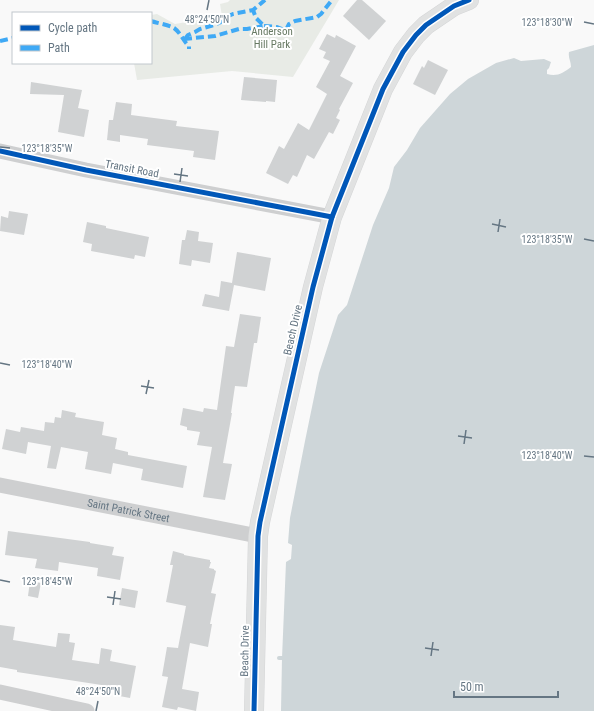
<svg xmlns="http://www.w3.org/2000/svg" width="594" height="711" font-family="'Roboto Condensed',sans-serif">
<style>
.green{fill:#e8ebe6}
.water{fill:#ced6d9}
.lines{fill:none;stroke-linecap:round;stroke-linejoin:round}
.stream{stroke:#ced6d9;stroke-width:4}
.building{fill:#d0d2d3}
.major-casing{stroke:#d5d6d7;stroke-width:20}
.minor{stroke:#cecfd0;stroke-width:15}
.major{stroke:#e1e2e2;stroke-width:19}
.quiet{stroke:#3fa9f5;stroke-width:4;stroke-dasharray:8 4;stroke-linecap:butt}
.cycleway-casing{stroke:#fff;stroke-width:8}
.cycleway{stroke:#0057b8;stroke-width:5}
.ticks{fill:none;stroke:#657683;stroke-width:1.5}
.labels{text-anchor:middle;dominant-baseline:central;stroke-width:4;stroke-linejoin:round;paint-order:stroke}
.park-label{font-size:11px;fill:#687a64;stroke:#fff}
.street-label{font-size:11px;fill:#657683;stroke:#fff}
.ticks-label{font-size:10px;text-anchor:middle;fill:#657683;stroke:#fff;stroke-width:4;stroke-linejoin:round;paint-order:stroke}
</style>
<rect width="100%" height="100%" fill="#f9f9f9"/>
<polygon class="green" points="230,0 339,0 293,77 232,71 137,80 134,63 151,63 151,15 157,14 175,24 222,16 220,4 228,2"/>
<path class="water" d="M 594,45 L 594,711 L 281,711 L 282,658 L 286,562 L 291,559 L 292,545 L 288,543 L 290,518 L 305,441 L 319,373 L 338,315 L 347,305 L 373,225 L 389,188 L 394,167 L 407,150 L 420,128 L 450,94 L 468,79 L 496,63 L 514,58 L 521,61 L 544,59 L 551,62 L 549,68 L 547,70 L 547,74 C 557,77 563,73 571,67 C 571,61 568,58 569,52 Z"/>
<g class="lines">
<polyline class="stream" points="279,658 282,658"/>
</g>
<g class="building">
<polygon points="357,0 362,0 386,21 369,40 343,16"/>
<polygon points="327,34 335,38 336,35 356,46 340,76 353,83 339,109 340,110 336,118 340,120 333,134 329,132 314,159 307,155 297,177 293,175 288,184 266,173 279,146 284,149 298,123 309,130 327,94 316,87 330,61 323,58 326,52 319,49"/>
<polygon points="428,60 448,70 435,95 413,84 422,66 424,68"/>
<polygon points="244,77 277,80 275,102 266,101 266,102 241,100"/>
<polygon points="31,82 82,90 78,108 89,110 84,137 58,132 64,95 30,94"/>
<polygon points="116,102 132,104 131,115 177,121 176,126 219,131 215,160 193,157 194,151 147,145 148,139 120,135 120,142 107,140 109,120 113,120"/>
<polygon points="9,211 28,214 24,235 0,231 1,216 8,218"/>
<polygon points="87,222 106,226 106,228 149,237 145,257 135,255 134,259 91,251 92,244 83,242"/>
<polygon points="187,230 199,232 198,241 213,243 210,263 192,260 191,266 179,264 182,240 185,240"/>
<polygon points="237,252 271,258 265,291 234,285 229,311 202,306 205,294 219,297 221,281 232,283"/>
<polygon points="240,314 261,317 257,343 254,343 247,387 235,386 231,413 232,413 223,463 232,464 225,500 203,497 212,447 197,445 200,432 187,430 187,427 180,425 183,408 203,412 204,408 217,410 226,346 234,347"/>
<polygon points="62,410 76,413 75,417 104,422 102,435 117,438 115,449 128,452 128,455 187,466 183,488 141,480 143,469 113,463 111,474 85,469 88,452 61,447 56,469 47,468 51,446 28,442 26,454 2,449 6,429 20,432 21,427 44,431 45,422 54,423 55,417 61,418"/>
<polygon points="8,531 90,542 90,543 114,547 112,555 124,557 120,580 97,576 98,568 59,562 58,571 35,568 37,559 5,555"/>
<polygon points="173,551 184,554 184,555 210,560 210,562 211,562 209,568 214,569 214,570 216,571 211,593 216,594 210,624 212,624 208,647 190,643 182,689 199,692 196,711 178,707 177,710 162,707 168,677 162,676 167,647 178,648 186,606 166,602 173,565 170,565"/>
<polygon points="30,581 41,583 38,598 28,596"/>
<polygon points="122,588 138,591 135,608 119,605"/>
<polygon points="0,625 15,627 13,640 56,647 58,633 70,634 69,642 75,643 72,660 99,664 101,648 112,650 110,661 136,666 130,698 114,695 114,692 107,690 108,686 17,672 17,670 0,667"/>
</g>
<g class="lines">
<defs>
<polyline id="major" points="254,711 258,536 260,522 313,287 332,217 383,89 403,52 416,35 426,25 454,6 469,0"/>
</defs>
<use href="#major" class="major-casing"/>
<g class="minor">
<polyline points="0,151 86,170 332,217"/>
<path id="s1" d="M 0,485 L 258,536"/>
<polyline points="0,692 87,711"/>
</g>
<use href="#major" class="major"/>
<g class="quiet">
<path d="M 151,21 C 157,23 169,25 174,28 C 181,33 183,41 189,46 L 189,49"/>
<polyline points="264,26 277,27 289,32 290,34"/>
<polyline points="286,30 289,24 295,21 317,17 321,14 332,0"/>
<polyline points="184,39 215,36 239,29 247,29 264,26 256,18 253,10"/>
<polyline points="185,39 188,35 195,32 200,29 214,25 221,22 226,17 233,14 253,10 265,0"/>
<polyline points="0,41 13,38"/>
</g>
<defs>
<g id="cycleway">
<polyline points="0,151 86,170 332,217"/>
<polyline points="254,711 258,536 260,522 313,287 332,217 383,89 403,52 416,35 426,25 454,6 469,0"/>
</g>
</defs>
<use href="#cycleway" class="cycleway-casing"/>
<use href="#cycleway" class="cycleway"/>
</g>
<path class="ticks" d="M 207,10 L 209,0M 584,22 L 594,24M 0,147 L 10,148M 174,174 L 188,176M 180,182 L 182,168M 492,224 L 506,227M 498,232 L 500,219M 584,239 L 594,241M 0,363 L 10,365M 141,386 L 154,388M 146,394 L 149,380M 458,436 L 472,438M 464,444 L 466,430M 584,456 L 594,457M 0,580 L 10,582M 107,597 L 121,599M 113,605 L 115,591M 425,648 L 439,650M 431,656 L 433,642M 96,711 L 98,701"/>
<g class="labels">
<g class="park-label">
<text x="272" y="31">Anderson<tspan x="272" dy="13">Hill Park</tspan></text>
</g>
<g class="street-label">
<text transform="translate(132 169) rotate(11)">Transit Road</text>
<text transform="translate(293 330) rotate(-77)">Beach Drive</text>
<text stroke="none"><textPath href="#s1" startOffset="131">Saint Patrick Street</textPath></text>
<text transform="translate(245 651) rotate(-89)">Beach Drive</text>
</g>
</g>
<g class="ticks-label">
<text x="207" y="23">48°24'50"N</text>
<text x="547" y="26">123°18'30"W</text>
<text x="47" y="152">123°18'35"W</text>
<text x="547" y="243">123°18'35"W</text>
<text x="47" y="368">123°18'40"W</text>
<text x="547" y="459">123°18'40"W</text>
<text x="47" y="585">123°18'45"W</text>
<text x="98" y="695">48°24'50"N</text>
</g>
<rect x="12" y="12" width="140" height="52" fill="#ffffff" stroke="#c1c8cd"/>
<rect x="20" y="25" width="20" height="6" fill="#0057b8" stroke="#c1c8cd"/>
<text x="48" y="32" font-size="12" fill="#657683">Cycle path</text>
<rect x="20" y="45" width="20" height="6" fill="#3fa9f5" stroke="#c1c8cd"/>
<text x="48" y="52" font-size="12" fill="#657683">Path</text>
<path d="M454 691v6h104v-6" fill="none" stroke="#657683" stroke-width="2"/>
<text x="460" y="691" font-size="12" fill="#657683" stroke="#ffffff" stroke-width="3" paint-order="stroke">50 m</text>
</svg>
